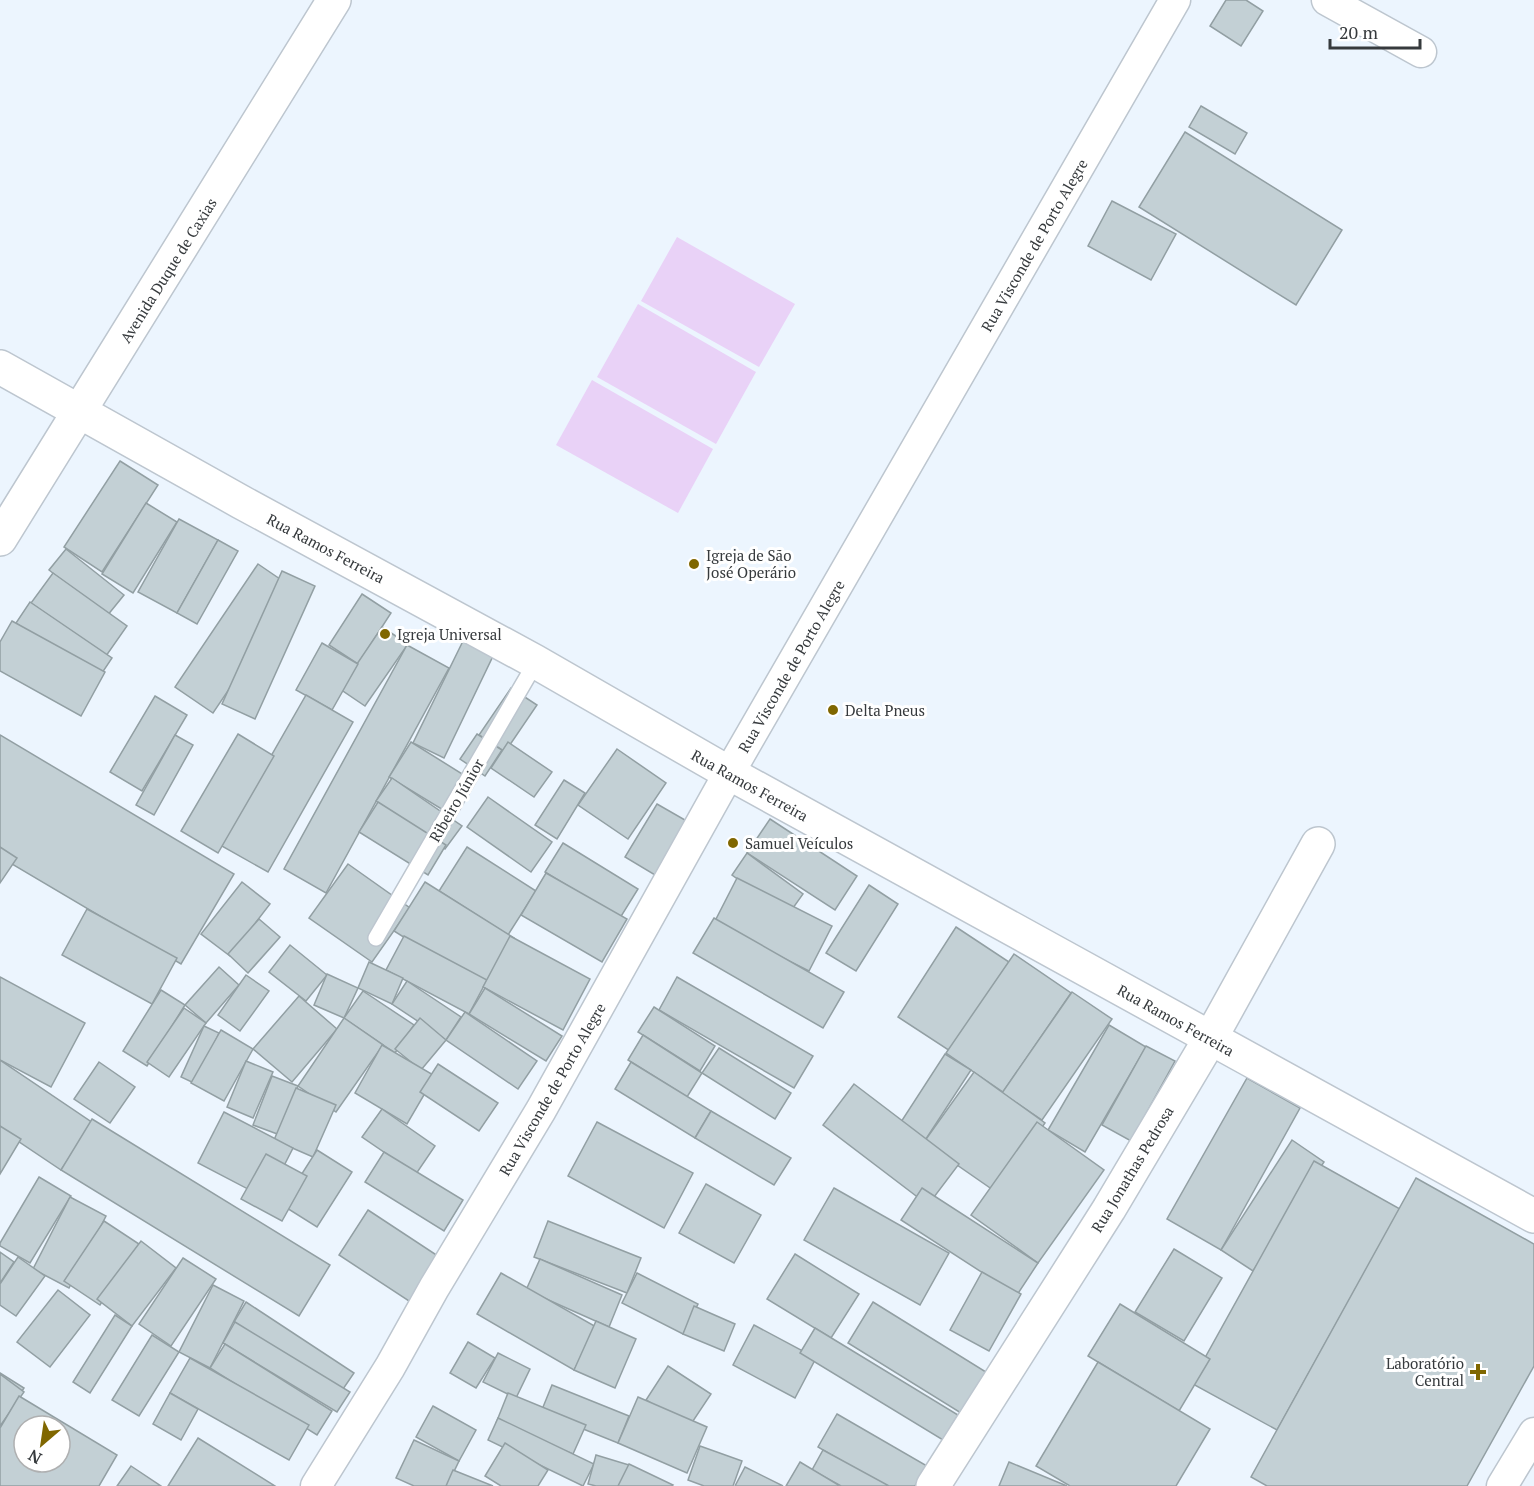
<svg xmlns="http://www.w3.org/2000/svg" width="1534" height="1486" font-family="'PT Serif',serif">
<style>
.green{fill:#e9d2f7}
.building{fill:#c3d0d5;stroke:#929fa3;stroke-width:1.5;fill-rule:evenodd}
.lines{fill:none;stroke-linecap:round;stroke-linejoin:round}
.lane-casing{stroke:#bdc6cf;stroke-width:18}
.street-casing{stroke:#bdc6cf;stroke-width:33}
.secondary-casing{stroke:#bdc6cf;stroke-width:36}
.lane{stroke:#fff;stroke-width:15}
.street{stroke:#fff;stroke-width:30}
.secondary{stroke:#fff;stroke-width:33}
.poi-dot{fill:#806700;stroke:#fff;stroke-width:2}
.labels{text-anchor:middle;dominant-baseline:central;stroke-width:6;stroke-linejoin:round;paint-order:stroke}
.street-label{font-size:15px;fill:#363a3d;stroke:#fff}
.poi-label{font-size:15px;fill:#363a3d;stroke:#fff;text-anchor:start}
</style>
<rect width="100%" height="100%" fill="#ecf5fe"/>
<g class="green">
<polygon points="677,237 795,304 759,367 641,301"/>
<polygon points="638,304 756,372 716,444 597,377"/>
<polygon points="592,380 713,449 678,513 556,445"/>
</g>
<g class="building">
<polygon points="1226,0 1246,0 1263,11 1241,46 1210,26"/>
<polygon points="1201,106 1247,133 1235,154 1189,127"/>
<polygon points="1185,132 1342,230 1296,305 1139,207"/>
<polygon points="1112,201 1176,234 1151,280 1088,246"/>
<polygon points="120,461 158,485 102,572 64,547"/>
<polygon points="146,503 177,522 133,593 102,574"/>
<polygon points="179,519 218,540 177,613 138,592"/>
<polygon points="218,540 238,551 197,624 177,613"/>
<polygon points="66,549 124,595 107,616 49,570"/>
<polygon points="258,564 296,590 213,713 175,687"/>
<polygon points="282,571 315,586 255,719 222,704"/>
<polygon points="53,573 127,626 106,656 31,603"/>
<polygon points="362,594 391,613 358,664 329,645"/>
<polygon points="30,602 112,658 98,679 16,623"/>
<polygon points="12,621 105,672 81,716 0,671 0,642"/>
<polygon points="382,627 408,644 365,706 340,689"/>
<polygon points="464,639 494,654 444,758 413,743"/>
<polygon points="322,643 358,664 332,710 296,690"/>
<polygon points="407,645 449,668 326,893 284,869"/>
<polygon points="511,688 537,705 505,752 479,735"/>
<polygon points="306,695 353,722 268,872 220,845"/>
<polygon points="155,696 187,715 142,791 110,772"/>
<polygon points="238,734 274,756 218,853 181,831"/>
<polygon points="477,734 502,750 485,776 460,759"/>
<polygon points="0,735 234,874 181,964 0,857"/>
<polygon points="175,735 193,745 154,815 136,805"/>
<polygon points="411,742 475,782 453,816 389,777"/>
<polygon points="508,742 552,772 534,797 491,768"/>
<polygon points="617,749 666,783 628,839 578,805"/>
<polygon points="392,778 462,826 445,849 376,801"/>
<polygon points="564,780 585,793 557,839 535,825"/>
<polygon points="488,797 552,842 531,872 467,827"/>
<polygon points="378,802 446,845 428,875 359,832"/>
<polygon points="657,804 692,824 660,878 625,857"/>
<polygon points="770,819 857,876 835,910 747,853"/>
<polygon points="563,843 638,889 620,918 545,872"/>
<polygon points="0,847 17,858 0,883"/>
<polygon points="467,847 536,891 508,935 439,891"/>
<polygon points="747,853 803,894 788,915 732,875"/>
<polygon points="348,864 410,908 372,962 309,918"/>
<polygon points="546,873 627,919 602,962 521,915"/>
<polygon points="737,878 832,926 809,971 714,923"/>
<polygon points="242,882 270,904 230,956 201,934"/>
<polygon points="425,882 514,938 483,987 394,931"/>
<polygon points="869,885 898,904 856,971 826,953"/>
<polygon points="87,909 177,958 152,1004 62,955"/>
<polygon points="714,918 844,992 823,1028 693,953"/>
<polygon points="259,919 280,937 248,973 228,954"/>
<polygon points="956,927 1009,962 950,1051 898,1017"/>
<polygon points="404,936 487,980 469,1014 386,970"/>
<polygon points="510,936 590,979 563,1030 483,987"/>
<polygon points="290,945 327,975 306,1001 269,972"/>
<polygon points="1014,954 1071,993 1003,1092 946,1053"/>
<polygon points="369,962 403,978 392,1004 358,988"/>
<polygon points="219,967 239,985 206,1023 185,1005"/>
<polygon points="327,974 358,988 344,1018 314,1005"/>
<polygon points="246,975 269,991 240,1031 218,1015"/>
<polygon points="0,977 85,1023 51,1087 0,1060"/>
<polygon points="677,977 813,1056 794,1088 659,1010"/>
<polygon points="407,981 461,1017 446,1040 392,1004"/>
<polygon points="485,988 562,1036 546,1061 469,1014"/>
<polygon points="161,990 185,1005 147,1066 123,1051"/>
<polygon points="363,991 414,1025 395,1053 344,1018"/>
<polygon points="1072,992 1112,1019 1042,1120 1002,1093"/>
<polygon points="299,996 337,1029 292,1082 253,1049"/>
<polygon points="654,1007 715,1046 700,1071 638,1032"/>
<polygon points="184,1008 206,1023 169,1077 147,1062"/>
<polygon points="465,1012 537,1061 518,1089 446,1040"/>
<polygon points="344,1018 383,1045 336,1112 298,1086"/>
<polygon points="420,1018 446,1040 421,1070 395,1049"/>
<polygon points="1109,1025 1146,1047 1085,1152 1048,1130"/>
<polygon points="204,1026 219,1033 196,1084 181,1077"/>
<polygon points="221,1030 253,1049 224,1101 191,1083"/>
<polygon points="643,1035 702,1073 687,1097 628,1060"/>
<polygon points="382,1045 435,1076 407,1124 355,1093"/>
<polygon points="1146,1046 1175,1061 1131,1141 1102,1125"/>
<polygon points="719,1048 791,1093 775,1119 702,1073"/>
<polygon points="945,1054 971,1070 924,1142 899,1125"/>
<polygon points="0,1060 93,1123 61,1170 0,1129"/>
<polygon points="246,1061 273,1072 253,1118 227,1107"/>
<polygon points="99,1062 135,1087 110,1123 74,1099"/>
<polygon points="631,1062 711,1111 695,1138 615,1089"/>
<polygon points="438,1064 498,1103 479,1131 420,1092"/>
<polygon points="974,1072 1045,1123 996,1192 924,1142"/>
<polygon points="272,1076 298,1086 280,1135 253,1125"/>
<polygon points="1247,1078 1300,1108 1221,1250 1167,1219"/>
<polygon points="854,1084 959,1164 928,1205 823,1125"/>
<polygon points="296,1088 336,1105 313,1157 274,1140"/>
<polygon points="382,1109 435,1146 416,1174 362,1137"/>
<polygon points="711,1111 791,1158 774,1185 695,1138"/>
<polygon points="224,1112 293,1148 267,1199 198,1163"/>
<polygon points="92,1119 330,1265 299,1316 61,1170"/>
<polygon points="597,1122 693,1173 664,1228 568,1176"/>
<polygon points="1037,1122 1104,1170 1038,1263 971,1215"/>
<polygon points="0,1126 21,1139 0,1174"/>
<polygon points="1292,1140 1324,1162 1253,1271 1221,1250"/>
<polygon points="317,1150 352,1172 317,1227 282,1205"/>
<polygon points="384,1152 463,1200 444,1231 365,1182"/>
<polygon points="266,1154 307,1176 282,1221 241,1199"/>
<polygon points="1314,1161 1400,1209 1277,1430 1191,1383"/>
<polygon points="39,1177 71,1196 30,1263 0,1246 0,1243"/>
<polygon points="1416,1178 1534,1244 1534,1366 1467,1486 1267,1486 1251,1477"/>
<polygon points="706,1184 761,1215 734,1263 679,1233"/>
<polygon points="834,1188 949,1253 920,1305 804,1240"/>
<polygon points="922,1188 1038,1263 1017,1295 901,1220"/>
<polygon points="70,1197 106,1216 69,1288 33,1269"/>
<polygon points="368,1210 441,1258 412,1303 339,1255"/>
<polygon points="104,1221 139,1244 100,1305 64,1281"/>
<polygon points="548,1221 641,1258 627,1293 534,1257"/>
<polygon points="141,1241 176,1268 132,1326 97,1299"/>
<polygon points="1174,1249 1222,1278 1184,1341 1135,1312"/>
<polygon points="0,1252 14,1262 0,1283"/>
<polygon points="795,1254 859,1294 831,1338 767,1299"/>
<polygon points="18,1257 45,1276 16,1316 0,1305 0,1284"/>
<polygon points="183,1258 216,1279 171,1346 139,1324"/>
<polygon points="540,1259 622,1295 609,1327 526,1290"/>
<polygon points="982,1272 1021,1294 989,1351 950,1330"/>
<polygon points="501,1273 598,1328 574,1370 477,1314"/>
<polygon points="637,1273 698,1304 683,1334 622,1303"/>
<polygon points="213,1285 244,1301 210,1368 179,1352"/>
<polygon points="58,1290 90,1315 50,1367 17,1342"/>
<polygon points="246,1302 354,1373 341,1392 234,1322"/>
<polygon points="873,1302 994,1377 969,1418 848,1343"/>
<polygon points="1120,1304 1210,1359 1179,1411 1088,1356"/>
<polygon points="694,1306 735,1324 724,1351 683,1334"/>
<polygon points="115,1315 132,1326 90,1393 73,1382"/>
<polygon points="596,1321 636,1339 615,1388 574,1370"/>
<polygon points="235,1322 350,1392 337,1412 223,1343"/>
<polygon points="754,1325 816,1358 795,1398 733,1365"/>
<polygon points="815,1328 958,1415 943,1440 800,1353"/>
<polygon points="152,1335 179,1352 139,1416 112,1400"/>
<polygon points="468,1342 495,1358 476,1388 450,1373"/>
<polygon points="225,1344 332,1411 317,1435 210,1368"/>
<polygon points="498,1353 530,1369 516,1398 483,1382"/>
<polygon points="190,1358 309,1425 289,1460 170,1393"/>
<polygon points="1098,1362 1210,1429 1176,1486 1070,1486 1036,1466"/>
<polygon points="668,1366 711,1394 689,1427 646,1400"/>
<polygon points="0,1373 24,1388 0,1426"/>
<polygon points="0,1374 24,1392 0,1426"/>
<polygon points="552,1385 629,1416 618,1443 541,1412"/>
<polygon points="170,1393 198,1409 181,1440 153,1424"/>
<polygon points="508,1393 586,1425 573,1454 496,1423"/>
<path d="M 19,1396 L 117,1455 L 99,1486 L 0,1486 L 0,1428 ZM 24,1426 L 60,1426 L 60,1462 L 24,1462 Z"/>
<polygon points="638,1397 707,1427 687,1473 618,1443"/>
<polygon points="433,1406 476,1430 459,1461 416,1437"/>
<polygon points="837,1414 927,1466 915,1486 884,1486 818,1447"/>
<polygon points="498,1418 594,1464 583,1486 488,1440"/>
<polygon points="198,1438 275,1486 168,1486"/>
<polygon points="414,1440 459,1461 447,1486 414,1486 396,1478"/>
<polygon points="505,1443 548,1470 538,1486 501,1486 485,1476"/>
<polygon points="700,1446 742,1461 733,1486 704,1486 688,1480"/>
<polygon points="823,1450 889,1486 841,1486 812,1470"/>
<polygon points="596,1455 629,1465 623,1486 596,1486 588,1484"/>
<polygon points="800,1462 840,1486 786,1486"/>
<polygon points="1009,1462 1067,1486 999,1486"/>
<polygon points="629,1464 673,1485 672,1486 618,1486"/>
<polygon points="131,1466 161,1486 117,1486"/>
<polygon points="745,1467 783,1486 735,1486"/>
<polygon points="453,1470 493,1486 446,1486"/>
</g>
<g class="lines">
<defs>
<polyline id="lane" points="376,938 536,662"/>
<g id="street">
<polyline points="1327,0 1421,52"/>
<polyline points="316,1486 390,1367 434,1288 541,1110 729,773 1175,0"/>
<polyline points="1502,1486 1534,1433"/>
</g>
<g id="secondary">
<polyline points="0,367 241,502 536,662 729,773 1534,1216"/>
<polyline points="0,539 334,0"/>
<polyline points="933,1486 1109,1209 1210,1039 1318,844"/>
</g>
</defs>
<use href="#lane" class="lane-casing"/>
<use href="#street" class="street-casing"/>
<use href="#secondary" class="secondary-casing"/>
<use href="#lane" class="lane"/>
<use href="#street" class="street"/>
<use href="#secondary" class="secondary"/>
</g>
<g class="poi-dot">
<circle cx="694" cy="564" r="6"/>
<circle cx="385" cy="634" r="6"/>
<circle cx="833" cy="710" r="6"/>
<circle cx="733" cy="843" r="6"/>
<path d="M1475 1363h6v6h6v6h-6v6h-6v-6h-6v-6h6z"/>
</g>
<g class="labels">
<g class="street-label">
<text transform="translate(1034 245) rotate(-60)">Rua Visconde de Porto Alegre</text>
<text transform="translate(168 270) rotate(-58)">Avenida Duque de Caxias</text>
<text transform="translate(326 548) rotate(28)">Rua Ramos Ferreira</text>
<text transform="translate(791 666) rotate(-60)">Rua Visconde de Porto Alegre</text>
<text transform="translate(750 785) rotate(29)">Rua Ramos Ferreira</text>
<text transform="translate(456 800) rotate(-60)">Ribeiro Júnior</text>
<text transform="translate(1176 1020) rotate(29)">Rua Ramos Ferreira</text>
<text transform="translate(552 1089) rotate(-60)">Rua Visconde de Porto Alegre</text>
<text transform="translate(1132 1169) rotate(-59)">Rua Jonathas Pedrosa</text>
</g>
<g class="poi-label">
<text x="706" y="555">Igreja de São<tspan x="706" dy="17">José Operário</tspan></text>
<text x="397" y="634">Igreja Universal</text>
<text x="845" y="710">Delta Pneus</text>
<text x="745" y="843">Samuel Veículos</text>
<text x="1464" y="1363" text-anchor="end">Laboratório<tspan x="1464" dy="17">Central</tspan></text>
</g>
</g>
<g transform="translate(42 1444) rotate(209)"><circle r="28" fill="#ffffff" stroke="#afb0b1" stroke-width="1.5"/>
<path d="M0-4.5L10 22L0 15L-10 22Z" fill="#806700"/>
<text y="-9" font-size="16" font-weight="bold" text-anchor="middle" fill="#363a3d">N</text>
</g>
<path d="M1330 39v9h90v-9" fill="none" stroke="#363a3d" stroke-width="3"/>
<text x="1339" y="39" font-size="18" fill="#363a3d" stroke="#ffffff" stroke-width="4.5" paint-order="stroke">20 m</text>
</svg>
